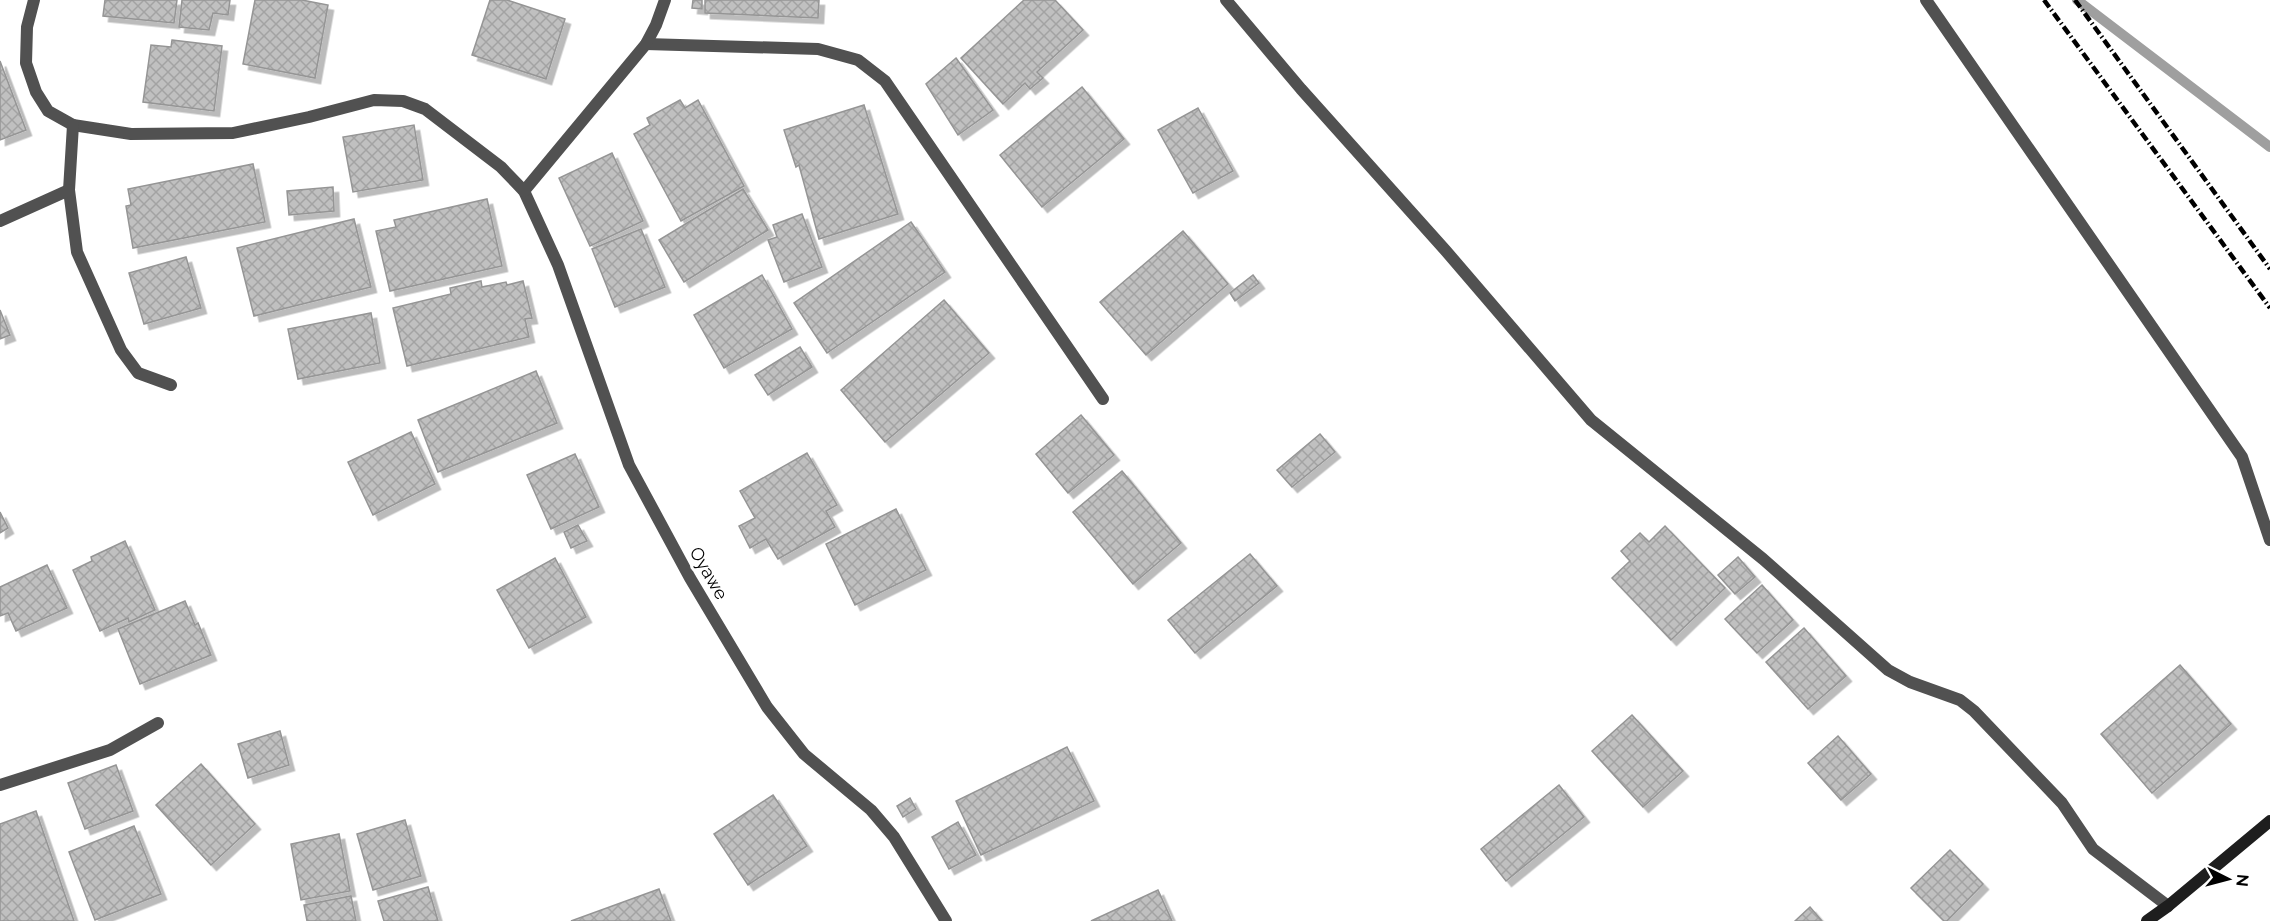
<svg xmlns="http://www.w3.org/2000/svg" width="2270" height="921" font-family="Raleway,sans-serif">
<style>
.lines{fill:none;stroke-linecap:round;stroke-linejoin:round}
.stream{stroke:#9f9f9f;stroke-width:10}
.building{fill:url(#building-cross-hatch);stroke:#959595;stroke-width:1.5;filter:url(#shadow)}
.street{stroke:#515151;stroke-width:12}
.secondary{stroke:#1e1e1e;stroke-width:12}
.rail{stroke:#000;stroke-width:4.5;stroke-dasharray:9 3 1.5 3;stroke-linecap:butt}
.labels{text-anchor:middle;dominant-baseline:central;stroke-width:6;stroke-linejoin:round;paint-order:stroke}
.street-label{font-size:18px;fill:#000;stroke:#fff}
</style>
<defs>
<pattern id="building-cross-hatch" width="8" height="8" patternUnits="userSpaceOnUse" patternTransform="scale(1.5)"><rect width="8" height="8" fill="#c0c0c0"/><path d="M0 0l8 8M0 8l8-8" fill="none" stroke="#a3a3a3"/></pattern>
<filter id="shadow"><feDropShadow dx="5.5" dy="5.5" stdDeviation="0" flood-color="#0004"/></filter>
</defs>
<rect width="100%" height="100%" fill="#fff"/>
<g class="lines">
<polyline class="stream" points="2077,0 2270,147"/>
</g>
<g class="building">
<polygon points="105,0 177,0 174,23 103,16"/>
<polygon points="182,0 230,0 228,15 213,13 209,30 179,27"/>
<polygon points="255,0 302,0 328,5 315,78 243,64"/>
<polygon points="490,0 507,0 565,19 546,79 472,55"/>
<polygon points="693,0 702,0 702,9 692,8"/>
<polygon points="705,0 819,0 818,18 705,13"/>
<polygon points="1024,0 1055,0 1083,30 1037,72 1043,78 1030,89 1025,83 1003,104 961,58"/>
<polygon points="172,40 222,46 214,111 143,102 151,45 171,47"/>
<polygon points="956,58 993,110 958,135 926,84"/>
<polygon points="0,61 26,130 0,140"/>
<polygon points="1082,87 1124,139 1042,207 1000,155"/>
<polygon points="680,100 685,108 698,100 744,186 681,221 634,134 650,125 647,118"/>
<polygon points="864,105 898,214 819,239 799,165 796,167 784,130"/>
<polygon points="1198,108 1233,171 1193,193 1158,130"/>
<polygon points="414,125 423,180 353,192 343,137"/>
<polygon points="612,153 643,221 590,246 559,178"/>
<polygon points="253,164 265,222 133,248 126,206 131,205 128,189"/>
<polygon points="333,187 334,211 289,215 287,191"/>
<polygon points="743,189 768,230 684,282 659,240"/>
<polygon points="487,199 502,266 390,291 376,231 396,227 394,220"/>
<polygon points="802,214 822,267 784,282 768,240 777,237 773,225"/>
<polygon points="354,219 371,287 254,316 237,248"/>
<polygon points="911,222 945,272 827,353 794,303"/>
<polygon points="641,229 665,287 615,307 592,249"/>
<polygon points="1183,231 1228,284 1146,355 1100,302"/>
<polygon points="186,257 201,308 144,324 129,273"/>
<polygon points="762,275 792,329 724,368 694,315"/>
<polygon points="1253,275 1259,283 1235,301 1230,293"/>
<polygon points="481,281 482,287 506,282 507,285 523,281 532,318 525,319 529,337 407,366 393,308 451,294 450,288"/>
<polygon points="944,300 989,353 885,442 841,390"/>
<polygon points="0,310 10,335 0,339"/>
<polygon points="371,313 380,363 298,379 288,329"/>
<polygon points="800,347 812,367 768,395 755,375"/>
<polygon points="536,371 557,423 438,472 418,420"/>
<polygon points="1081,415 1114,455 1068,493 1036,454"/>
<polygon points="411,432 435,484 373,515 348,462"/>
<polygon points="1320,434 1335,452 1292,487 1277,470"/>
<polygon points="807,453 837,505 826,511 835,527 778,559 766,539 750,548 739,526 755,518 740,491"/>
<polygon points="575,454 599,507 551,529 527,475"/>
<polygon points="1122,471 1181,543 1133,584 1073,512"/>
<polygon points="896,509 926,570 855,605 826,544"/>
<polygon points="0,512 8,528 0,533"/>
<polygon points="578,525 587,541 571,548 564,532"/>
<polygon points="1665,526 1725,588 1671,640 1612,578 1630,561 1621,551 1640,533 1649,542"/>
<polygon points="125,541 155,610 129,622 128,618 100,631 73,570 92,561 91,557"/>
<polygon points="1250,554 1277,586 1195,653 1168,620"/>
<polygon points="1738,557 1755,577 1735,594 1718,575"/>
<polygon points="555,558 586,617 529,648 497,590"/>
<polygon points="47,565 67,608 16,631 8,613 0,616 0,587"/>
<polygon points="1762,585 1793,620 1757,653 1725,619"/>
<polygon points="185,601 195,625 198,623 211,655 140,684 118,629"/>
<polygon points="1804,628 1846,676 1808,709 1766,662"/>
<polygon points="2180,665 2231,724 2152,793 2101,734"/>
<polygon points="1632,715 1683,771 1643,807 1592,751"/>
<polygon points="280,731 289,765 248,778 238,744"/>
<polygon points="1838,736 1871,774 1841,800 1808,763"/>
<polygon points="1067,747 1094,801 981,855 956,801"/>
<polygon points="201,764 255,824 211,865 156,805"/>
<polygon points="116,765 133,811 85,829 68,783"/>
<polygon points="1559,785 1584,817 1506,881 1481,849"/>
<polygon points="773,795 807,846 748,885 714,834"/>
<polygon points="910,798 916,809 903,817 897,806"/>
<polygon points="36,811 74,921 0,921 0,824"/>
<polygon points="405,820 421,876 373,890 357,834"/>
<polygon points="958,822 976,855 949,869 932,837"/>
<polygon points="134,826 161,894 95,920 69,852"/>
<polygon points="339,834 350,891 301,900 291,844"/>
<polygon points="1950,850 1983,884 1947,921 1944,921 1911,888"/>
<polygon points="428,887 438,921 384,921 378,901"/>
<polygon points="659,889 671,921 571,921"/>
<polygon points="1158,890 1172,921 1091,921"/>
<polygon points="351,896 356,921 307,921 304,905"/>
<polygon points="1810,907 1822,921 1795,921"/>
</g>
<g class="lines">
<g class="street">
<polyline points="34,0 27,27 26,63 36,92 48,111 73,125 131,134 233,133 309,117 374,100 403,101 425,109 501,167 524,191 558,265 629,465 690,578 767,707 804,754 871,810 894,837 946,921"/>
<polyline points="1226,0 1301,89 1446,251 1591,420 1763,559 1888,670 1910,682 1960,700 1974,711 2062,803 2093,849 2168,906"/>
<polyline points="1926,0 2242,457 2270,540"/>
<polyline points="646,44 818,49 858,60 885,81 1103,399"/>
<polyline points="73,125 69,190 77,252 121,350 138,373 171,385"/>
<polyline points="524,191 646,44 656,25 665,0"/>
<polyline points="0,221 69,190"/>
<polyline points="0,785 110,750 158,723"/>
</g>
<polyline class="secondary" points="2147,921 2168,906 2270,821"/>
<g class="rail">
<polyline points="2044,0 2270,308"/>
<polyline points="2075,0 2270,269"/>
</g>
</g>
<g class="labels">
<g class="street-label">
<text transform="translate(709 573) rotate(60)">Oyawe</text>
</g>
</g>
<g transform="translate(2228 879) rotate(96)" stroke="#ffffff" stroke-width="4.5" paint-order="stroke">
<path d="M0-4.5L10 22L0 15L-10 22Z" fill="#000000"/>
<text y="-9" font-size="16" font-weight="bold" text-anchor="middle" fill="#000000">N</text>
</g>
</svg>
